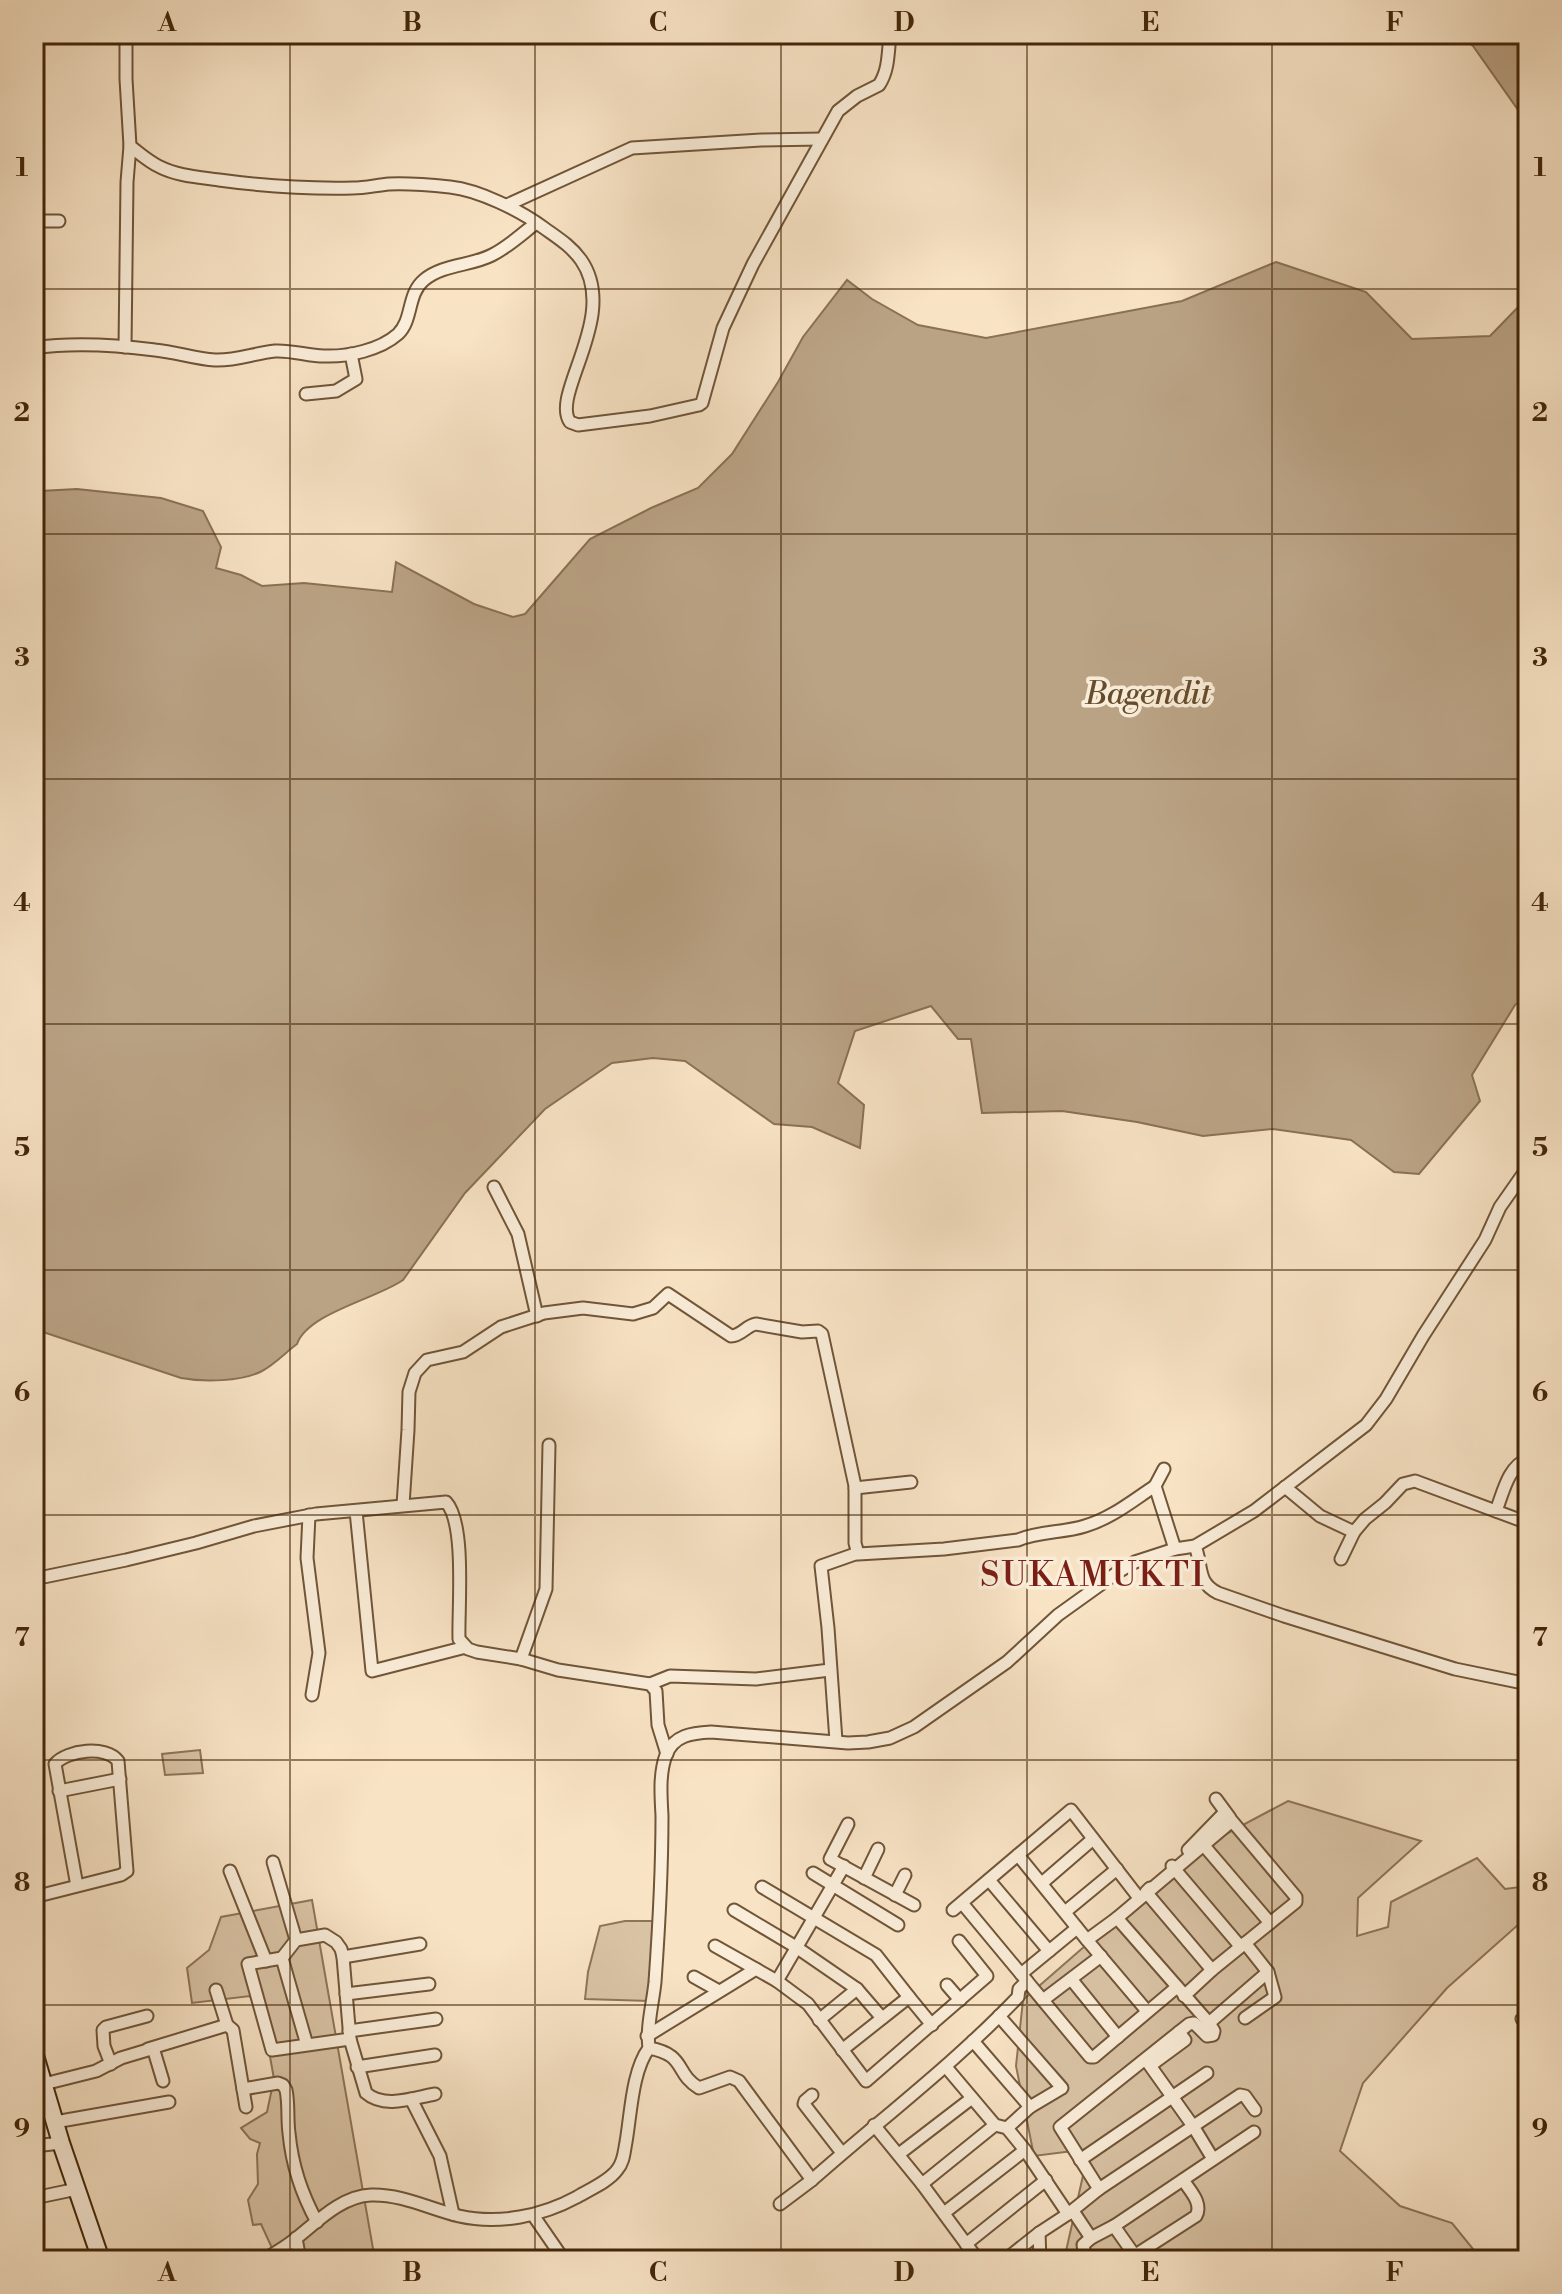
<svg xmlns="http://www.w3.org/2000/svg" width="1562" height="2294" font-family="'Libre Bodoni',serif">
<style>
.green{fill:#d9c3a5;stroke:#8e7456;stroke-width:2}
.water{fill:#baa385;stroke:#8a7153;stroke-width:2}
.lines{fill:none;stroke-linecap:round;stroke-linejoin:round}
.minor-casing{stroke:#705537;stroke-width:15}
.secondary-casing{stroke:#422608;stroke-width:20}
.minor{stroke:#faedd9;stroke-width:11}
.secondary{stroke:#faedd9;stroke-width:16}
.grid{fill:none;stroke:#422608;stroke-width:2;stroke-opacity:0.55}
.labels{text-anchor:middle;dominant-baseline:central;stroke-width:7;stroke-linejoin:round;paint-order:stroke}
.water-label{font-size:32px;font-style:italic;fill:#664c2e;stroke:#faedd9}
.quarter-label{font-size:34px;letter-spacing:2px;fill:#7a1f14;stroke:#faedd9}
.neatline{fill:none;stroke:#422608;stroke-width:3}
.grid-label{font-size:26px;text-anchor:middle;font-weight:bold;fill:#422608}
</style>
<rect width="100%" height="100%" fill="#f8e3c5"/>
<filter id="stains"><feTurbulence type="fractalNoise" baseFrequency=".0025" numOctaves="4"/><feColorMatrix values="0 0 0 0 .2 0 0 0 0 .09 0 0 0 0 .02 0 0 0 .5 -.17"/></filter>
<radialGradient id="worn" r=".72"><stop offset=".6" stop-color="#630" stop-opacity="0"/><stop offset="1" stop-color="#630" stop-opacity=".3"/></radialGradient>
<g class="green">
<polygon points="44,1458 43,1512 34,1514 34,1462"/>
<polygon points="200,1750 203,1773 165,1775 162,1754"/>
<polygon points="1288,1801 1421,1841 1358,1898 1357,1936 1388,1927 1391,1902 1477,1858 1505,1889 1528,1886 1528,1916 1447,1988 1363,2083 1340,2151 1400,2206 1452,2223 1482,2260 1064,2260 1089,2149 1034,2156 1016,2066 1023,2000 1117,1918 1130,1902 1175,1861"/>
<polygon points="312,1900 375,2260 304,2260 295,2233 272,2248 261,2224 253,2225 248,2200 258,2184 257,2154 260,2143 250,2139 241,2128 267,2112 274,2079 266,2034 250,1996 192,2003 187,1968 209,1950 221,1917"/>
<polygon points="625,1921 656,1921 650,2001 585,1999 588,1972 600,1926"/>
</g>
<g class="water">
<polygon points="1457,34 1528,34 1528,124 1473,46"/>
<path d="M 1276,262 L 1366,292 L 1412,339 L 1490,336 L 1528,297 L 1528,996 L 1515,1005 L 1472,1075 L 1480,1101 L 1419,1174 L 1394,1172 L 1351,1140 L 1273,1129 L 1203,1136 L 1137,1122 L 1062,1111 L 982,1113 L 971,1039 L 958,1039 L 931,1006 L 855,1031 L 838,1083 L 864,1105 L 860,1148 L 812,1127 L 774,1124 L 685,1061 L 653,1058 L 612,1063 L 545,1109 L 465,1193 L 403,1280 C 376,1299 308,1313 297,1344 C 286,1352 275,1364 262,1371 C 242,1382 203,1382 181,1378 L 34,1329 L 34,497 L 40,491 L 77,489 L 161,498 L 203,511 L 221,547 L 216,568 L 241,575 L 262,586 L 304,583 L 392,592 L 396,562 L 474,604 L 513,617 L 525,614 L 590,539 L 651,508 L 698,488 L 732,454 L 778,382 L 803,337 L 847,280 L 872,299 L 918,325 L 986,338 L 1182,301 Z"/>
</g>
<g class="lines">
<defs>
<g id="minor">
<path d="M 126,34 L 126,79 L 130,146 C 139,153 149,162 160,167 C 178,176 199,177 219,180 C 263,186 308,189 353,188 C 365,188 377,185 389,184 C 409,183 431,185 450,187 C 479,190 521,211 544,228 C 558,238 571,246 581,260 C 620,316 550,394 570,422 L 578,425 L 650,416 L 699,405 L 702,403 L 723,328 L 753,264 L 838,111 L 857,96 L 879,85 C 889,70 888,52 890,34"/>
<polyline points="507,205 632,148 761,140 822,139"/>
<polyline points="34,221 59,221"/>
<polyline points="125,347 127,182 130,146"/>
<path d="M 34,348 C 74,342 116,345 155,350 C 176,352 195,359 215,360 C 235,361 255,353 275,351 C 292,350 308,356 324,356 C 348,357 380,350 398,334 C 413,320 407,294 424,280 C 443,264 471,266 492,255 C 508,247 522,234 536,223"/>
<polyline points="306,394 336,391 356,379 351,354"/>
<polyline points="494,1187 518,1234 537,1316"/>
<polyline points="1164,1469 1155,1486 1175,1549"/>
<polyline points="1285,1487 1320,1516 1354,1532 1365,1519 1385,1503 1403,1484 1415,1481 1528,1523"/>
<polyline points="855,1488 911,1482"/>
<path d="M 403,1505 L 408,1430 L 409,1392 L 415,1373 L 427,1360 L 463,1352 L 501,1327 L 544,1313 L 583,1308 L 633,1314 L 653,1308 L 668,1294 L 731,1336 C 741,1336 747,1325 756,1324 L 802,1332 L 818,1331 L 822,1334 L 855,1486 L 855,1543 L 858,1554 L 944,1549 L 1018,1540 C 1039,1531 1063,1533 1085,1526 C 1112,1518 1132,1501 1155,1486"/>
<polyline points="356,1511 372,1671 466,1647"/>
<path d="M 1496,1511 C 1503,1493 1508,1466 1528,1459"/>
<polyline points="309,1515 307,1558 319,1653 312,1695"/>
<path d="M 1195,1546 C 1203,1566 1196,1582 1218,1593 L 1284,1616 L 1455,1669 L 1528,1684"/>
<polyline points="1341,1559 1354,1532"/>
<path d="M 34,1579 L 126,1560 L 196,1543 L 254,1526 L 316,1514 L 446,1502 C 466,1523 458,1608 459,1639 L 468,1649 L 477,1652 L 521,1659 L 558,1670 L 650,1684 L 656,1691 L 658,1725 L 667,1754"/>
<polyline points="521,1659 546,1589 549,1445"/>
<polyline points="650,1684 670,1676 756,1679 830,1670"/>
<polyline points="836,1741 828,1628 821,1566 858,1553"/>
<polyline points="59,1791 120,1779"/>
<polyline points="1216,1799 1230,1818"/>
<polyline points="848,1824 830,1859 914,1905"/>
<polyline points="1200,1841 1270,1923"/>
<polyline points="1188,1850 1225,1812"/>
<polyline points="1018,1855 1087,1940 1117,1918 1232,1821 1296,1897 1296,1902 1212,1970 1184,1996"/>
<polyline points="273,1862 296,1940"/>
<polyline points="1172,1866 1240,1946"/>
<polyline points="230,1871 266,1961"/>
<polyline points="813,1873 898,1925"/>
<polyline points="864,1878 878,1849"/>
<polyline points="989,1880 1049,1951"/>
<polyline points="1042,1883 1093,1839"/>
<polyline points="762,1887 876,1955 909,1997"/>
<polyline points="1150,1888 1146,1892 1212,1970"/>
<polyline points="895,1895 905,1875"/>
<path d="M 34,1897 L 121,1875 L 127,1871 L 118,1761 C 106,1745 67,1750 55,1764 L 77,1886"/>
<polyline points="962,1903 1090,2057 1094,2057 1177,1987"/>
<polyline points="734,1910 796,1947 857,1989 882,2018"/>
<polyline points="953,1910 1071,1810 1139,1898"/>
<polyline points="1065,1912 1117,1869"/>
<polyline points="1087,1940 1147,2011"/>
<polyline points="715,1946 777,1981 808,2004 866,2081 987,1976 959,1941"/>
<polyline points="343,1957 420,1944"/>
<path d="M 282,1958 L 296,1940 L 325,1935 L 336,1942 L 341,1949 L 343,1957 L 350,2039 L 366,2093 C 384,2109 413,2098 435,2094"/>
<polyline points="1021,1974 1077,1928"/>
<polyline points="694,1977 719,1991"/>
<polyline points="1071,1979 1118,2037"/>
<polyline points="777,1981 844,1866"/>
<polyline points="947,1985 960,2000"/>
<polyline points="216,1990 227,2025"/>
<polyline points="346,1994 429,1984"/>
<polyline points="1043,2000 1101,1956"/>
<polyline points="999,2016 1062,2088 1030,2107 1007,2128"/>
<polyline points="1245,2018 1275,1997 1268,1972 1245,1943"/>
<polyline points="1522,2019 1528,2014"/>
<polyline points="819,2020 857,1989"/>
<polyline points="1209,2023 1268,1972"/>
<polyline points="349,2031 436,2019"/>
<polyline points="647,2036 756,1969"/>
<polyline points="973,2041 1030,2107"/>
<polyline points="307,2045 282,1958 248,1964 272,2050 350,2039"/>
<path d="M 649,2048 C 687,2055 674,2073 699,2088 L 730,2077 L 739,2081 L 812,2180 C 881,2119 954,2064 1018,1997 L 1019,1989 L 1027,1981"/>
<polyline points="148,2049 227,2025 233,2030 246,2107"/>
<polyline points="842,2050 909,1997 932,2025"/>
<polyline points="1146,2060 1193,2126 1213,2159"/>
<polyline points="111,2064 104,2046 103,2030 106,2027 147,2016"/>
<polyline points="1151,2065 1185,2040 1179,2032"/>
<polyline points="357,2067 435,2055"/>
<polyline points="946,2067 995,2125 1007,2128 1025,2150 1068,2214 1039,2233 1005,2260"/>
<polyline points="44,2084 96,2071 121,2058 151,2049 154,2051 163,2081"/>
<path d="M 243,2089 L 278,2083 L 283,2085 L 286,2090 C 289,2104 287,2119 289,2133 C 292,2166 301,2193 317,2222"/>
<polyline points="812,2095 805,2101 804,2104 842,2153"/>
<polyline points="411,2099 440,2156 453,2214"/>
<polyline points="55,2122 169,2102"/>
<polyline points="874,2125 922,2184 978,2260"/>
<polyline points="34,2146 61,2143"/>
<polyline points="899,2154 972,2098"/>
<polyline points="1080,2160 1207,2073"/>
<polyline points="922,2184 995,2125"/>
<polyline points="1099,2189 1060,2127 1189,2024 1194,2023 1207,2036 1213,2035 1214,2031 1209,2023 1117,1918"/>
<polyline points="34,2198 77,2189"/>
<polyline points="780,2204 812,2180"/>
<polyline points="1073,2211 1091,2238 1114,2226 1254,2132"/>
<polyline points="944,2213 1025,2150"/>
<polyline points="1068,2214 1099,2189 1240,2095 1245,2096 1255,2110"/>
<polyline points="533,2215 564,2260"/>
<path d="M 1114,2226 L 1133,2253 L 1137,2254 L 1196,2216 C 1203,2203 1190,2191 1183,2180"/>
<polyline points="1039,2233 1040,2260"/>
<polyline points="296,2238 300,2260"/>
<polyline points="966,2244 1046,2180"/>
<path d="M 263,2260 C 273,2254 284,2248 294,2240 C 316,2223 341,2196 371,2195 C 402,2194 430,2209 459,2216 C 499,2225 542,2216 577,2197 C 590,2189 608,2182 617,2170 C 624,2162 624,2152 626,2142 C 631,2113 632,2071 649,2048 C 646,2027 653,2003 655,1982 C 659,1926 662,1871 662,1816 C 661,1796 659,1774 666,1755 C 674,1735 692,1733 711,1732 L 848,1743 L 868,1742 L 890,1738 L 914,1727 L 1007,1662 L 1058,1615 L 1118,1572 L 1135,1562 L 1175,1549 L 1195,1546 L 1254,1511 L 1366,1425 L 1386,1399 L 1423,1336 L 1485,1240 L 1500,1207 L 1528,1167"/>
<polyline points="1086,2260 1083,2245 1091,2238"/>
</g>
<polyline id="secondary" points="34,2052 61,2143 101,2260"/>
</defs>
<use href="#minor" class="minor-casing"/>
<use href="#secondary" class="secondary-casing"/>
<use href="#minor" class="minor"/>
<use href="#secondary" class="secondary"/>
</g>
<path class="grid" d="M 290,34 L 290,2260M 535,34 L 535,2260M 781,34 L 781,2260M 1027,34 L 1027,2260M 1272,34 L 1272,2260M 34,289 L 1528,289M 34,534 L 1528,534M 34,779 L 1528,779M 34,1024 L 1528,1024M 34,1270 L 1528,1270M 34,1515 L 1528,1515M 34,1760 L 1528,1760M 34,2005 L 1528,2005"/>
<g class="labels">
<g class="water-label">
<text x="1148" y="694">Bagendit</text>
</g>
<g class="quarter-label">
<text x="1093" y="1576">SUKAMUKTI</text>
</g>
</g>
<rect width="1562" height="2294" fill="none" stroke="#f8e3c5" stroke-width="88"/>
<rect x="44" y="44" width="1474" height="2206" class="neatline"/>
<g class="grid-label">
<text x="167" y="31">A</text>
<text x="412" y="31">B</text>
<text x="658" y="31">C</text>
<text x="904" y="31">D</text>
<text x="1150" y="31">E</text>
<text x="1395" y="31">F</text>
<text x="22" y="176">1</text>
<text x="1540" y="176">1</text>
<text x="22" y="421">2</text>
<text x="1540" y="421">2</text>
<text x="22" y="666">3</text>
<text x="1540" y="666">3</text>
<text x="22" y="911">4</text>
<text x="1540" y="911">4</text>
<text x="22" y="1156">5</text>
<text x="1540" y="1156">5</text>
<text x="22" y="1401">6</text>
<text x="1540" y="1401">6</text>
<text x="22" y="1646">7</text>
<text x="1540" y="1646">7</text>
<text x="22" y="1891">8</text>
<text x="1540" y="1891">8</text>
<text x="22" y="2137">9</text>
<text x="1540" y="2137">9</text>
<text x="167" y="2281">A</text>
<text x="412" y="2281">B</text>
<text x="658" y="2281">C</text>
<text x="904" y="2281">D</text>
<text x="1150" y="2281">E</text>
<text x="1395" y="2281">F</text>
</g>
<rect width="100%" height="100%" filter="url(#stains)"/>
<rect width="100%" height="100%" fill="url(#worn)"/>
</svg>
